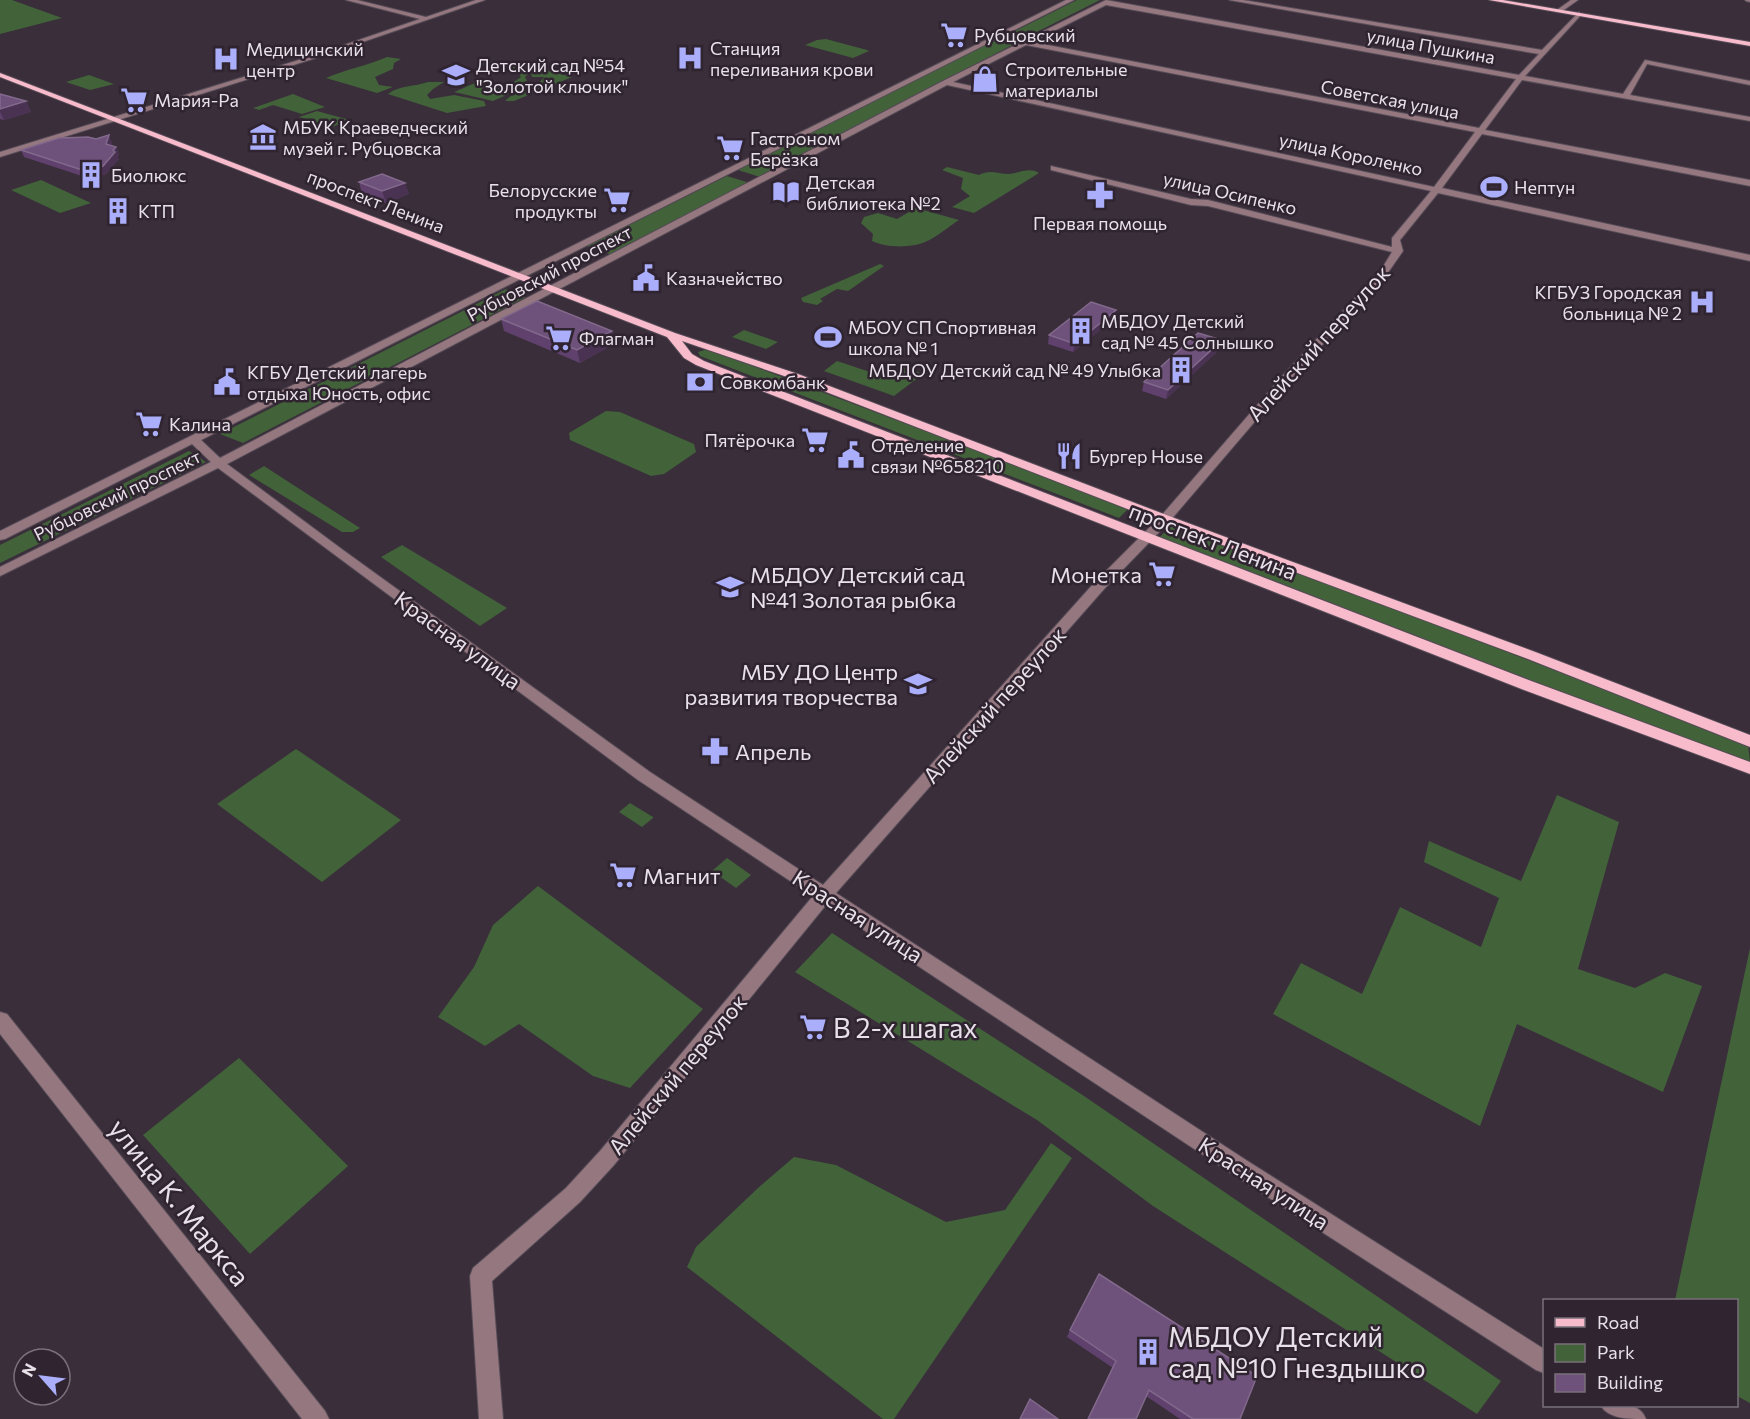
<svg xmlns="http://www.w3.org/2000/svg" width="1750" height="1419" font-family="Commissioner,sans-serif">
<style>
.green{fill:#42623a}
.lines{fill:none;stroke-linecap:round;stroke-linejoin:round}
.minor-casing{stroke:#554b56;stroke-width:2}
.major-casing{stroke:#554b56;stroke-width:2}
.minor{fill:#95777f;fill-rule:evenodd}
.major{fill:#f8bbcb;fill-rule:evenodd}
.wall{fill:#60416d}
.shaded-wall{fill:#4a3253}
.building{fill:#6f527b;stroke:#82698c;stroke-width:1.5}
.labels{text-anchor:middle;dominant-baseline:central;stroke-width:5;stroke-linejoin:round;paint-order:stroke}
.far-poi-label{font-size:18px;fill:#e8e1e9;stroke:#2f2430;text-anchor:start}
.far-street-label{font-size:18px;fill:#e8e1e9;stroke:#2f2430}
.street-label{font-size:22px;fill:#e8e1e9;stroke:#2f2430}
.poi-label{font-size:22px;fill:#e8e1e9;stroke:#2f2430;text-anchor:start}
.near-poi-label{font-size:27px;fill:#e8e1e9;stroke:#2f2430;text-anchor:start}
.near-street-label{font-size:27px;fill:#e8e1e9;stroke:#2f2430}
</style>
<rect width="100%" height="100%" fill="#392e3a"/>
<g class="green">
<polygon points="0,0 12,0 62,18 0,34"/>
<polygon points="1077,0 1100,0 1023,39 1007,35"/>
<polygon points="826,39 867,50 869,51 853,58 805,45 817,40"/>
<polygon points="995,40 1014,44 760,177 738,170"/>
<path d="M 387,57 L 401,59 L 394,63 L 393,69 L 375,77 L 379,85 L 393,87 L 377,93 L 326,78 C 346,69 367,66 387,57 Z"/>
<path d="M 495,61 L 523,64 L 532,70 L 525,77 L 527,81 L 516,88 L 518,90 L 493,101 L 454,92 C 463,89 475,81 483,82 C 499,82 504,90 521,77 L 519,74 L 514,74 L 512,69 L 496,65 L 483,65 L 483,63 Z"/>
<path d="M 541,69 L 572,77 L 514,101 L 505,101 C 516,89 535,91 544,77 L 532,77 L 531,73 Z"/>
<polygon points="89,75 114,84 90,90 66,82"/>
<path d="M 428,82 L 444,82 L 433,89 L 427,95 L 430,99 L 454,95 L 484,101 L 486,106 L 447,113 L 388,94 C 400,85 414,87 428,82 Z"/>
<polygon points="293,94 325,107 302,114 273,105 259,110 253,108"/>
<polygon points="317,111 350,120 332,127 299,117"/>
<path d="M 947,167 L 979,175 C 991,169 997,174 1009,174 C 1020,173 1029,167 1039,173 L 974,213 L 952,207 L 970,196 L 961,189 L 963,178 L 942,170 Z"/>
<polygon points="727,176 750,183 612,255 587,246"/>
<polygon points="41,180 91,203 60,213 11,190"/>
<path d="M 916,208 L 959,220 C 948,227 937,237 925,242 C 911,248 886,248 872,241 L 873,234 L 861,223 L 864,217 L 878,213 L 897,219 Z"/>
<polygon points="880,264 884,266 848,291 837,289 820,299 823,301 817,305 803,302 801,298"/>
<polygon points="506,289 526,297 243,443 220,434"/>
<polygon points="744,330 778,342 766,349 732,337"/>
<polygon points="708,349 1129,508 1119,518 700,356 698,352"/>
<polygon points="837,361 882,376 904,367 923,374 894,396 824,371"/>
<polygon points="606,411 620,412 694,444 696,452 664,474 651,476 570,440 569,433"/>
<polygon points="189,451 206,462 0,563 0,545"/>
<polygon points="264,466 360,528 353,532 342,532 249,475"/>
<polygon points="1172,524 1748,744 1750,761 1736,760 1159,538"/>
<polygon points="402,545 507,608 480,626 381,557"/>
<polygon points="296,749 401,820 322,882 217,804"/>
<polygon points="1557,795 1619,822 1578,969 1635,988 1665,973 1702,986 1663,1092 1517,1024 1480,1126 1273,1014 1301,963 1362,994 1400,907 1481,947 1499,898 1424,862 1429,841 1521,881"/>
<polygon points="630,803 653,817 653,818 642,827 619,812"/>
<polygon points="727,858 751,875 736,888 712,871"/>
<polygon points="538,886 703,1009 630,1088 593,1076 519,1024 485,1046 438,1017 474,967 493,925"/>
<polygon points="832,933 1084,1096 1501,1381 1477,1414 1153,1206 1037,1120 795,972"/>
<polygon points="1750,948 1750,1403 1737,1396 1736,1300 1675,1300"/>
<polygon points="239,1058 348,1166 250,1254 143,1135"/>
<polygon points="1051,1143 1072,1158 894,1419 883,1419 687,1267 696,1247 758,1188 794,1157 836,1165 946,1222 1005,1210"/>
</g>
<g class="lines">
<defs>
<g id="minor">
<polygon points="346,0 357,0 426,17 476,0 485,0 319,57 0,157 0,152 315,55 420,19"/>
<path d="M 1066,0 L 1074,0 L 201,440 L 220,458 L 943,81 L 1106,0 L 1519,75 L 1539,54 L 1229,0 L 1243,0 L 1542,50 L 1579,12 L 1581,15 L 1525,76 L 1623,94 L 1645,60 L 1750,81 L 1750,85 L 1647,64 L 1630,95 L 1750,117 L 1750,121 L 1522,80 L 1485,130 L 1750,180 L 1750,186 L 1482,134 L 1442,188 L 1750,255 L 1750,261 L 1438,193 L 1400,240 L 1403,251 L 1387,274 L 1293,377 L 1169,522 L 1105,588 L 836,893 L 1246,1160 L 1544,1349 L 1544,1373 L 1536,1370 L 1232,1174 L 826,905 L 614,1165 L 580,1202 L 492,1281 L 503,1419 L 479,1419 L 470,1276 L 473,1268 L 566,1188 L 600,1151 L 813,896 L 638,780 L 218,468 L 0,576 L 0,567 L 211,462 L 192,444 L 5,539 L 0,540 L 0,531 ZM 1106,5 L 1516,79 L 1479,128 L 1032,42 ZM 1026,45 L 1475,132 L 1434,187 L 953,82 ZM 947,85 L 1431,191 L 1392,238 L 1392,247 L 1208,200 L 1191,199 L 1051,166 L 1051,170 L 1191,205 L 1208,206 L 1392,252 L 1381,270 L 1285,373 L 1161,516 L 1095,582 L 823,885 L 650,772 L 343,550 L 227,464 Z"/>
<polygon points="1571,0 1578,0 1561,12 1557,12 1557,10"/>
<polygon points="1745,0 1750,0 1750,2 1746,1"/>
<polygon points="0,1012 7,1014 325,1411 329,1419 302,1419 0,1034"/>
<path d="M 1601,1406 C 1618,1404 1639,1401 1646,1419 C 1629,1419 1609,1419 1601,1406 Z"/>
</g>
<g id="major">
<polygon points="1489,0 1503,0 1750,42 1750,46"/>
<polygon points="0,73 675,333 798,374 1169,516 1538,653 1750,735 1750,747 1528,659 1161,522 790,378 682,341 692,354 704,361 1534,682 1750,762 1750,774 1524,690 696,365 684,358 667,337 0,77"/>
</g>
</defs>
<use href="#minor" class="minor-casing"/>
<use href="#major" class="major-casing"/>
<use href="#minor" class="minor"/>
<use href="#major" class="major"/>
</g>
<g class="wall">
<polygon points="0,94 26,101 31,112 4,120 0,119"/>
<polygon points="96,139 112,143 111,145 116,147 119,155 117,157 119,159 106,174 91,179 24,157 21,150"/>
<polygon points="359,182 405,183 409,194 386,203 362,194"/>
<polygon points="1116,310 1114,319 1073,352 1048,344 1049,335"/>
<polygon points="501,319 612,331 614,344 580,363 504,331"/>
<polygon points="1220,349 1166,399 1142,391 1144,382"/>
<polygon points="1070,1330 1240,1419 1180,1419 1146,1396 1113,1368 1067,1337"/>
</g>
<g class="shaded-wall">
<polygon points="26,101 31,112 4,120 0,112 0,109"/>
<polygon points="109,135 112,143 109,151 106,144"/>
<polygon points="116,147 119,155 117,157 119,159 106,174 91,179 88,172"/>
<polygon points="405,183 409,194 386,203 382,191"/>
<polygon points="1116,310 1114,319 1073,352 1075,344"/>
<polygon points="612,331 614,344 580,363 577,350"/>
<polygon points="1222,340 1220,349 1166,399 1168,390"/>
</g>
<g class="building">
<polygon points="0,94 26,101 0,109"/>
<polygon points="109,135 106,144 116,147 113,150 115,152 103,166 88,172 21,150 59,138 88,137 96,139"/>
<polygon points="382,174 405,183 382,191 359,182"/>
<polygon points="537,301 612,331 577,350 501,319"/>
<polygon points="1091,302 1116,310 1075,344 1049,335"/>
<polygon points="1198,333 1222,340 1168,390 1144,382"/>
<polygon points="1099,1274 1257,1376 1240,1419 1193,1419 1149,1390 1136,1419 1088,1419 1116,1361 1070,1330"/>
<polygon points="1030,1399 1058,1419 1020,1419"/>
</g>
<defs>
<symbol id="supermarket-bare" viewBox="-9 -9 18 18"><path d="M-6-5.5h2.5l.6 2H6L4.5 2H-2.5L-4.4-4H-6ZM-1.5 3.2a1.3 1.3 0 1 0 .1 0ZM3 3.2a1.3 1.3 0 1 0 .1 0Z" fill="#abaffb" stroke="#2f2430" stroke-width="2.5" paint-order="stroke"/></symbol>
<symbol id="hospital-bare" viewBox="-9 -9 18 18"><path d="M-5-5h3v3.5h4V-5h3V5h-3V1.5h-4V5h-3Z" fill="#abaffb" stroke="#2f2430" stroke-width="2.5" paint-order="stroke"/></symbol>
<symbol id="school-bare" viewBox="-9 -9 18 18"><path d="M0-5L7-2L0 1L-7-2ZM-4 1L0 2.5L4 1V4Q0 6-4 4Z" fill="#abaffb" stroke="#2f2430" stroke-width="2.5" paint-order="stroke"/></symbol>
<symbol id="shop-bare" viewBox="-9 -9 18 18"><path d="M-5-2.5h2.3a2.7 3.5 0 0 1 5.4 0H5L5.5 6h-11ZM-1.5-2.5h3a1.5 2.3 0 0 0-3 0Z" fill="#abaffb" stroke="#2f2430" stroke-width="2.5" paint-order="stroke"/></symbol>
<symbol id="museum-bare" viewBox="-9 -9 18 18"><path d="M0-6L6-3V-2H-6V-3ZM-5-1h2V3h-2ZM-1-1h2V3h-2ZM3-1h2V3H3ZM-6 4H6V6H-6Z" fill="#abaffb" stroke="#2f2430" stroke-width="2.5" paint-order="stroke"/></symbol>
<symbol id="building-bare" viewBox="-9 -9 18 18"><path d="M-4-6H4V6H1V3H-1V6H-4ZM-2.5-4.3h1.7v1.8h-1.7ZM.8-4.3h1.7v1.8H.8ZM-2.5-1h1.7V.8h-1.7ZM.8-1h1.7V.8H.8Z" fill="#abaffb" stroke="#2f2430" stroke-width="2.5" paint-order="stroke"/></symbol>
<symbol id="stadium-bare" viewBox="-9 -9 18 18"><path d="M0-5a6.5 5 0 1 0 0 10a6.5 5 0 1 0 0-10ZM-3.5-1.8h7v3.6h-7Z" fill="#abaffb" stroke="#2f2430" stroke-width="2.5" paint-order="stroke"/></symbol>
<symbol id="library-bare" viewBox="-9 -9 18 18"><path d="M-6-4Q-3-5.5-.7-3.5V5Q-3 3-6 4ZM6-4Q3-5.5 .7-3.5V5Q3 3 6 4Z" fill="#abaffb" stroke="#2f2430" stroke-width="2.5" paint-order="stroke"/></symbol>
<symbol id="pharmacy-bare" viewBox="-9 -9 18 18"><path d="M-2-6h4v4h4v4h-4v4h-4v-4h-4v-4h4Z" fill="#abaffb" stroke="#2f2430" stroke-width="2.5" paint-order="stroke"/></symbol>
<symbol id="civic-bare" viewBox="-9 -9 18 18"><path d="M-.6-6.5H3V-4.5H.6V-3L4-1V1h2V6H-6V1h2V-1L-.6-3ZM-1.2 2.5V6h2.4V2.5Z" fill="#abaffb" stroke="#2f2430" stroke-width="2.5" paint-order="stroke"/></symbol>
<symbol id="bank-bare" viewBox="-9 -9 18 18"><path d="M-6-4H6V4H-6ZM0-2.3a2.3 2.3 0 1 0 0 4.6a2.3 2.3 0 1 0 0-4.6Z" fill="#abaffb" stroke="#2f2430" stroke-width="2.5" paint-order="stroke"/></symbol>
<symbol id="restaurant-bare" viewBox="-9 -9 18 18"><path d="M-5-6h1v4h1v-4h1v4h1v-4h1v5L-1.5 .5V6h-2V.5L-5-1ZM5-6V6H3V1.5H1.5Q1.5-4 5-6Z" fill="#abaffb" stroke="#2f2430" stroke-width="2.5" paint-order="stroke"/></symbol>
</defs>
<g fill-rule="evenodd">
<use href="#supermarket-bare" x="935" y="16" width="38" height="38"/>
<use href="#hospital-bare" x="671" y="39" width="38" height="38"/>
<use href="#hospital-bare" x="207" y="40" width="38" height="38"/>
<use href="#school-bare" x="437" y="56" width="38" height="38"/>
<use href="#shop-bare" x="966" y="60" width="38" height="38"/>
<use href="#supermarket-bare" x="115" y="81" width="38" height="38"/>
<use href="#museum-bare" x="244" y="118" width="38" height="38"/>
<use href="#supermarket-bare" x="711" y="129" width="38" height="38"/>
<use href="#building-bare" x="72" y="156" width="38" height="38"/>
<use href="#stadium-bare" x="1475" y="168" width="38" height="38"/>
<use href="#library-bare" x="767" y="173" width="38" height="38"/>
<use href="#pharmacy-bare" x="1081" y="176" width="38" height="38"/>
<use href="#supermarket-bare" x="598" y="181" width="38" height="38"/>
<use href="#building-bare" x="99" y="192" width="38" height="38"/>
<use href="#civic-bare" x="627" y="259" width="38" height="38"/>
<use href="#hospital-bare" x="1683" y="283" width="38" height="38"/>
<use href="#building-bare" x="1062" y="312" width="38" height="38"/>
<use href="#stadium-bare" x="809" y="318" width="38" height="38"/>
<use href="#supermarket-bare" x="540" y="319" width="38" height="38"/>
<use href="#building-bare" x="1162" y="351" width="38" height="38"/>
<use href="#civic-bare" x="208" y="363" width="38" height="38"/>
<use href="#bank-bare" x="681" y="363" width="38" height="38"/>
<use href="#supermarket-bare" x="130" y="405" width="38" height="38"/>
<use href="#supermarket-bare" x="796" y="421" width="38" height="38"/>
<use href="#civic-bare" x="832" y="436" width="38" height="38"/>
<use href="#restaurant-bare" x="1050" y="437" width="38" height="38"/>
<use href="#supermarket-bare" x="1143" y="555" width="38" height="38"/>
<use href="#school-bare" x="711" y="568" width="38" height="38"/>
<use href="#school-bare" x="899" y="665" width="38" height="38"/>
<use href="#pharmacy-bare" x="696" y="732" width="38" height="38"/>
<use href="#supermarket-bare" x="604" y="856" width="38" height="38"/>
<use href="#supermarket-bare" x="794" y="1008" width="38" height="38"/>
<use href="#building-bare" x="1129" y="1333" width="38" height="38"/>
</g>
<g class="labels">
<g class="far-poi-label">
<text x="974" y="35">Рубцовский</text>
<text x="710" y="48">Станция<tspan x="710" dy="21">переливания крови</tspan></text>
<text x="246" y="49">Медицинский<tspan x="246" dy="21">центр</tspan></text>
<text x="476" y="65">Детский сад №54<tspan x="476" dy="21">"Золотой ключик"</tspan></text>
<text x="1005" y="69">Строительные<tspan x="1005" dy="21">материалы</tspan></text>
<text x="154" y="100">Мария-Ра</text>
<text x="283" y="127">МБУК Краеведческий<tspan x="283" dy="21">музей г. Рубцовска</tspan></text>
<text x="750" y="138">Гастроном<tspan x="750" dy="21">Берёзка</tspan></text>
<text x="111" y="175">Биолюкс</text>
<text x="806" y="182">Детская<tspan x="806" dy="21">библиотека №2</tspan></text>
<text x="1514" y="187">Нептун</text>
<text x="597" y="190" text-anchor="end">Белорусские<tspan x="597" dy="21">продукты</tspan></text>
<text x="138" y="211">КТП</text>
<text x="1100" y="223" text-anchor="middle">Первая помощь</text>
<text x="666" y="278">Казначейство</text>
<text x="1682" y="292" text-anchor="end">КГБУЗ Городская<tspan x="1682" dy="21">больница № 2</tspan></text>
<text x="1101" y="321">МБДОУ Детский<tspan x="1101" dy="21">сад № 45 Солнышко</tspan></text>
<text x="848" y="327">МБОУ СП Спортивная<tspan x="848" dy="21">школа № 1</tspan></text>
<text x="579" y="338">Флагман</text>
<text x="1161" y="370" text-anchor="end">МБДОУ Детский сад № 49 Улыбка</text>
<text x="247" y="372">КГБУ Детский лагерь<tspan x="247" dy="21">отдыха Юность, офис</tspan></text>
<text x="720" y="382">Совкомбанк</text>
<text x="169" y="424">Калина</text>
<text x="795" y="440" text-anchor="end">Пятёрочка</text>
<text x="871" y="445">Отделение<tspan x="871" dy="21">связи №658210</tspan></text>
<text x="1089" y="456">Бургер House</text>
</g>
<g class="far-street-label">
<text transform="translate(1431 46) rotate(10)">улица Пушкина</text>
<text transform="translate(1390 99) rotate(11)">Советская улица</text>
<text transform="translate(1351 154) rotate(12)">улица Короленко</text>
<text transform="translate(1230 193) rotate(13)">улица Осипенко</text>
<text transform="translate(376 201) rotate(21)">проспект Ленина</text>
<text transform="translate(549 273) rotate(-28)">Рубцовский проспект</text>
<text transform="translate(117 495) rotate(-26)">Рубцовский проспект</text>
</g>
<g class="street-label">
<text transform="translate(1318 343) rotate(-48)">Алейский переулок</text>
<text transform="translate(1213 541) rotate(21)">проспект Ленина</text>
<text transform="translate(458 640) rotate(36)">Красная улица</text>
<text transform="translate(994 705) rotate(-48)">Алейский переулок</text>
<text transform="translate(858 916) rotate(33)">Красная улица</text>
<text transform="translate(677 1074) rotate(-50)">Алейский переулок</text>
<text transform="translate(1264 1183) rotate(33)">Красная улица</text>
</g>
<g class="poi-label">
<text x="750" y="574">МБДОУ Детский сад<tspan x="750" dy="25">№41 Золотая рыбка</tspan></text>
<text x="1142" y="574" text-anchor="end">Монетка</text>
<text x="898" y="671" text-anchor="end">МБУ ДО Центр<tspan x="898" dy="25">развития творчества</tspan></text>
<text x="735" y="751">Апрель</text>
<text x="643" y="875">Магнит</text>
</g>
<g class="near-poi-label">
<text x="833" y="1027">В 2-х шагах</text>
<text x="1168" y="1336">МБДОУ Детский<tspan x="1168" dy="31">сад №10 Гнездышко</tspan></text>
</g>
<g class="near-street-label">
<text transform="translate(180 1202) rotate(51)">улица К. Маркса</text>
</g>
</g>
<rect x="1543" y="1299" width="195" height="108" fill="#2f2430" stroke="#79707a" stroke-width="1.5"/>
<rect x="1555" y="1318" width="30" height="9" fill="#f8bbcb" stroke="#79707a" stroke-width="1.5"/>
<text x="1597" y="1329" font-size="18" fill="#e8e1e9">Road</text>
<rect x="1555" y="1344" width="30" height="18" fill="#42623a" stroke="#79707a" stroke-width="1.5"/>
<text x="1597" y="1359" font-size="18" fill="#e8e1e9">Park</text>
<rect x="1555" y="1374" width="30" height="18" fill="#6f527b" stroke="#79707a" stroke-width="1.5"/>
<text x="1597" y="1389" font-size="18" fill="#e8e1e9">Building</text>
<g transform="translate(42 1377) rotate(298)"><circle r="28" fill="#2f2430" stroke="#79707a" stroke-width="1.5"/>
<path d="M0-4.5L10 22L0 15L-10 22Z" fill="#abaffb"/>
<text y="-9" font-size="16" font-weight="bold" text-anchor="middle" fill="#e8e1e9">N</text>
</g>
</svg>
